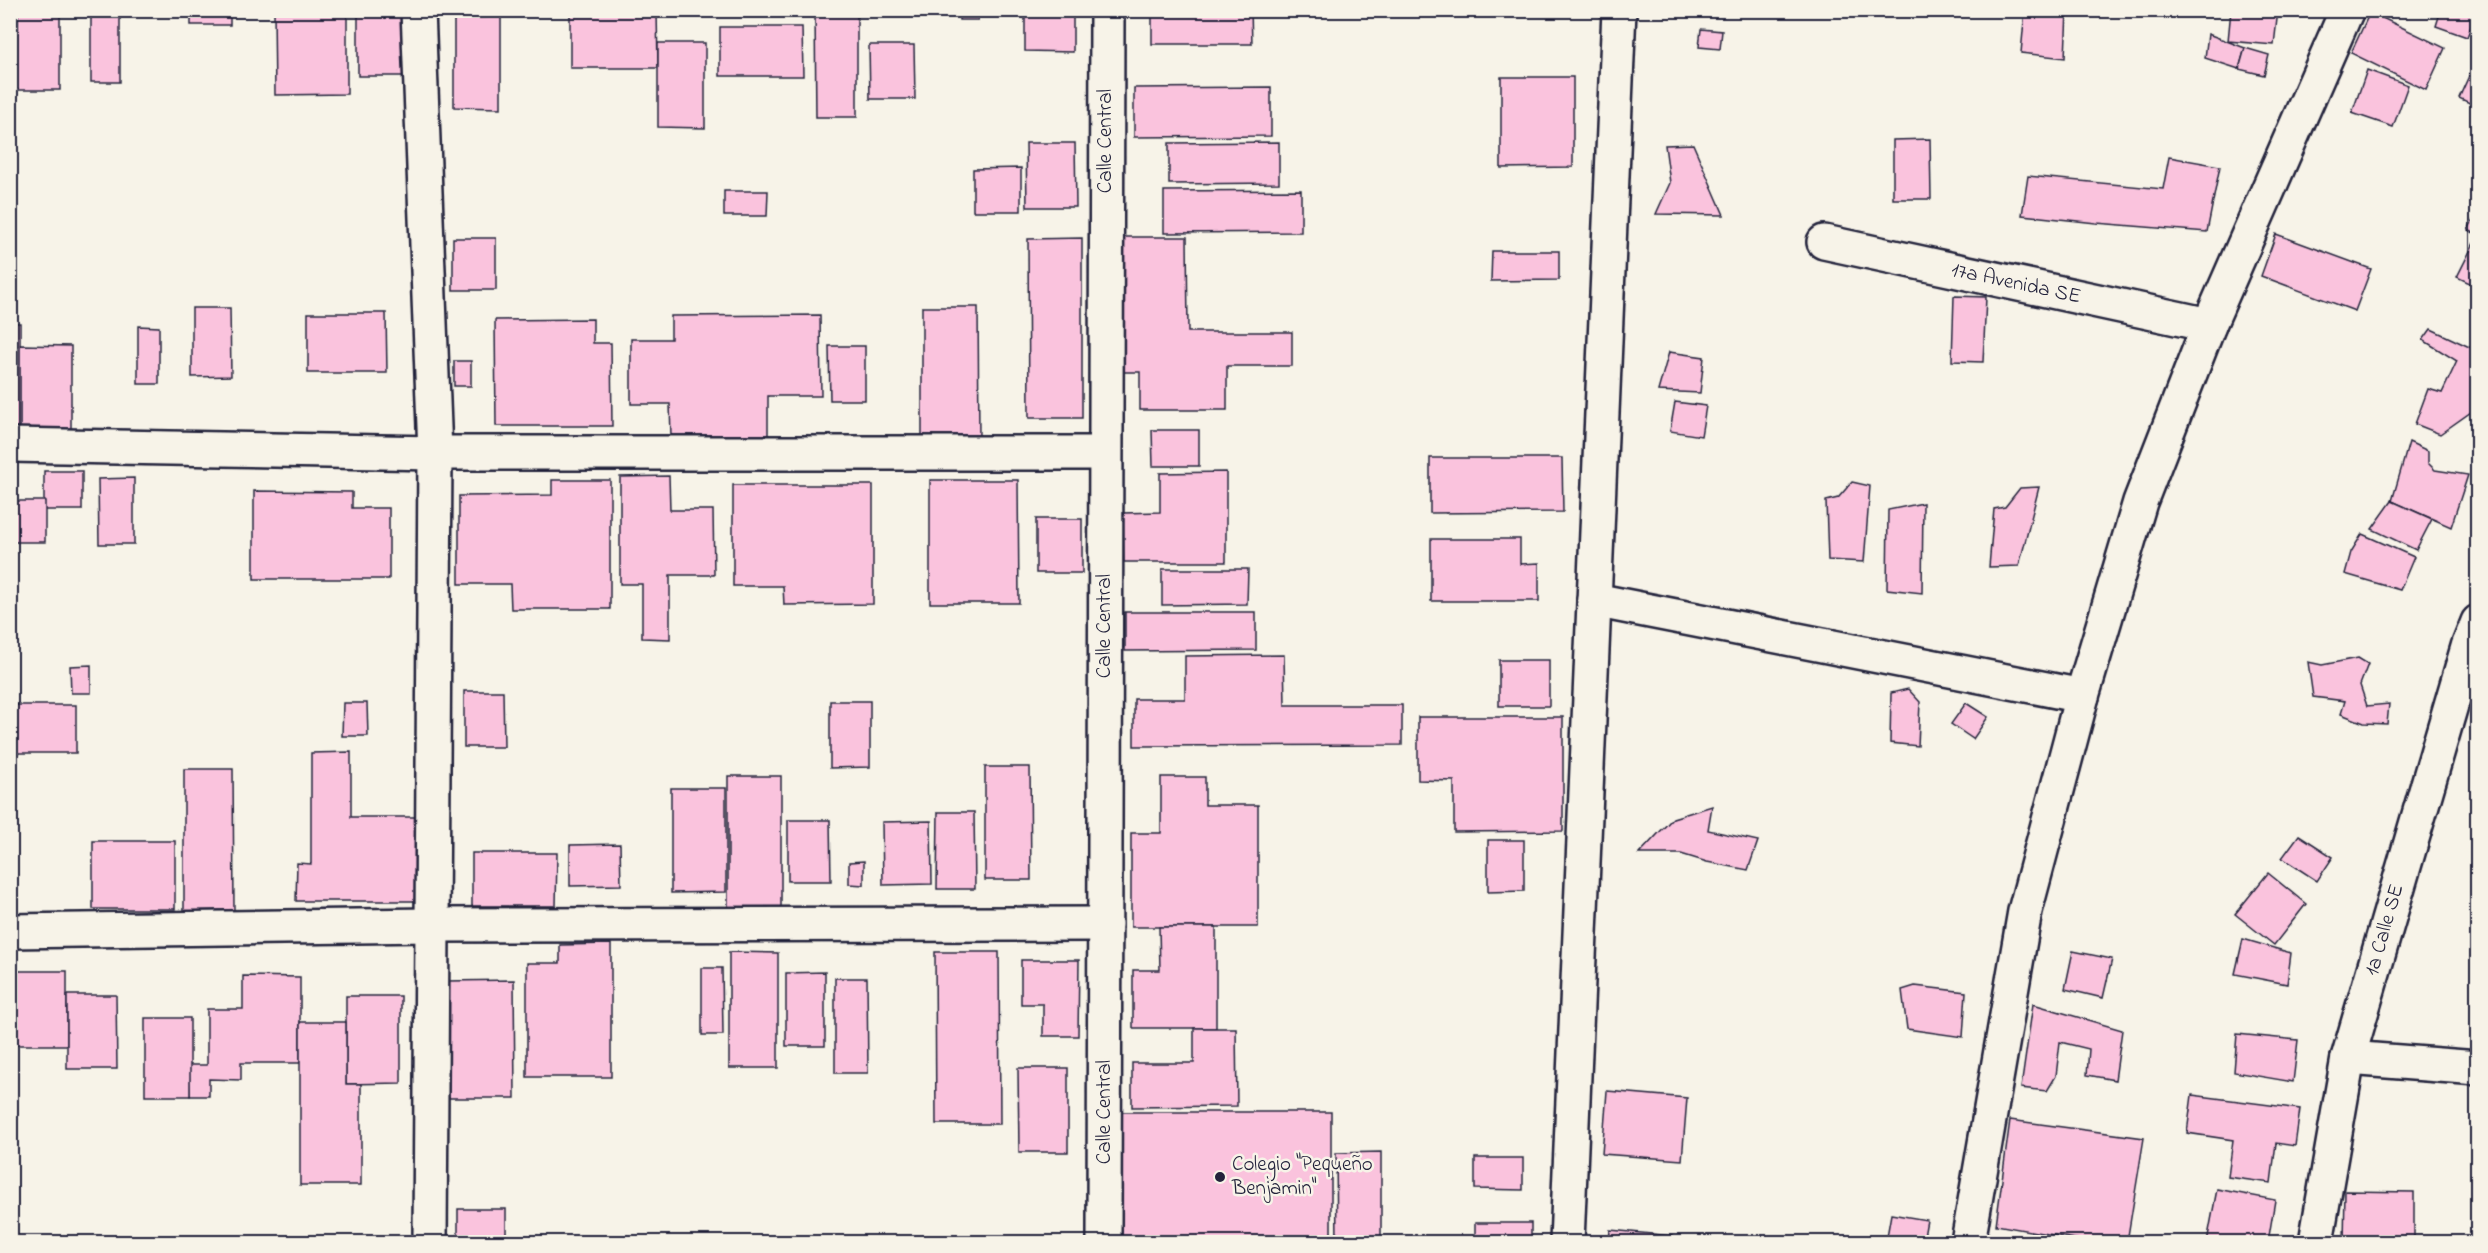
<svg xmlns="http://www.w3.org/2000/svg" width="2488" height="1253" font-family="'Indie Flower',sans-serif">
<style>
.building{fill:#fac3dd;stroke:#22223b;stroke-width:1.5}
.lines{fill:none;stroke-linecap:round;stroke-linejoin:round}
.street-casing{stroke:#22223b;stroke-width:38}
.street{stroke:#f7f3e8;stroke-width:33}
.poi-dot{fill:#22223b;stroke:#f7f3e8;stroke-width:2}
.labels{text-anchor:middle;dominant-baseline:central;stroke-width:5;stroke-linejoin:round;paint-order:stroke}
.street-label{font-size:21px;fill:#22223b;stroke:#f7f3e8}
.poi-label{font-size:21px;fill:#22223b;stroke:#f7f3e8;text-anchor:start}
</style>
<rect width="100%" height="100%" fill="#f7f3e8"/>
<filter id="ink" filterUnits="userSpaceOnUse"><feTurbulence type="fractalNoise" baseFrequency=".0167" numOctaves="2"/><feDisplacementMap in="SourceGraphic" scale="12" xChannelSelector="R" yChannelSelector="G"/><feConvolveMatrix kernelMatrix="1 2 1 2 8 2 1 2 1" color-interpolation-filters="sRGB"/></filter>
<g filter="url(#ink)">
<g class="building">
<polygon points="18,10 60,10 60,90 10,90 10,29 18,29"/>
<rect x="191" y="10" width="39" height="15"/>
<polygon points="274,10 347,10 347,94 275,95"/>
<polygon points="815,10 857,10 857,117 816,117"/>
<polygon points="959,10 977,10 978,20 959,20"/>
<polygon points="1025,10 1073,10 1073,52 1025,51"/>
<polygon points="1152,10 1251,10 1252,44 1152,44"/>
<polygon points="2025,10 2067,10 2065,58 2021,53"/>
<polygon points="2231,10 2278,10 2274,45 2228,41"/>
<polygon points="2441,10 2462,10 2475,16 2467,37 2436,26"/>
<polygon points="657,11 658,68 570,68 570,12"/>
<rect x="91" y="12" width="29" height="70"/>
<polygon points="2370,12 2445,48 2426,90 2351,53"/>
<polygon points="404,14 404,76 358,76 358,15"/>
<polygon points="501,17 501,108 454,107 454,18"/>
<polygon points="720,27 802,27 803,76 720,76"/>
<polygon points="1701,29 1722,31 1720,49 1699,47"/>
<polygon points="2208,34 2245,48 2239,69 2205,58"/>
<polygon points="658,43 705,43 705,128 658,127"/>
<polygon points="869,45 914,45 915,99 870,99"/>
<polygon points="2245,48 2269,55 2264,75 2239,69"/>
<polygon points="2478,56 2478,107 2459,98"/>
<polygon points="2367,70 2408,85 2393,127 2352,113"/>
<polygon points="1501,77 1573,77 1573,167 1501,168"/>
<polygon points="1271,87 1271,136 1134,137 1134,88"/>
<polygon points="1930,139 1931,199 1893,199 1893,140"/>
<polygon points="1279,142 1279,183 1169,184 1169,143"/>
<polygon points="1026,143 1075,143 1076,207 1027,207"/>
<polygon points="1693,144 1724,215 1656,214 1670,183 1665,145"/>
<polygon points="2169,157 2220,166 2207,232 2096,223 2022,215 2028,176 2163,189"/>
<polygon points="1021,168 1021,211 973,211 973,169"/>
<polygon points="1301,190 1301,232 1164,233 1164,191"/>
<polygon points="724,191 768,191 767,216 724,216"/>
<polygon points="2478,211 2478,235 2468,230"/>
<polygon points="2276,234 2371,269 2355,311 2261,276"/>
<polygon points="1124,237 1187,237 1188,332 1292,332 1292,366 1227,366 1227,410 1140,410 1140,372 1124,372"/>
<rect x="453" y="238" width="43" height="52"/>
<polygon points="1082,238 1082,418 1029,418 1028,239"/>
<polygon points="2474,243 2478,245 2478,287 2457,277"/>
<polygon points="1492,251 1559,251 1559,280 1491,281"/>
<polygon points="1954,296 1986,297 1983,362 1952,361"/>
<polygon points="922,307 978,307 979,439 922,438"/>
<polygon points="192,308 230,308 231,376 192,377"/>
<polygon points="308,313 386,313 387,373 308,373"/>
<polygon points="820,315 821,396 768,396 768,436 671,436 670,404 631,404 631,339 671,339 671,316"/>
<polygon points="593,319 593,343 611,343 612,426 496,426 495,320"/>
<rect x="10" y="323" width="10" height="117"/>
<polygon points="138,326 159,327 159,384 138,384"/>
<polygon points="2431,329 2478,351 2478,363 2473,377 2478,378 2478,407 2440,434 2415,424 2428,389 2442,393 2457,361 2423,340"/>
<polygon points="20,345 71,346 71,440 20,440"/>
<polygon points="829,346 865,346 865,400 830,400"/>
<polygon points="1669,352 1704,357 1700,393 1658,391"/>
<rect x="454" y="361" width="17" height="25"/>
<polygon points="1675,402 1706,406 1701,436 1670,431"/>
<polygon points="1152,430 1199,430 1199,466 1153,466"/>
<polygon points="2409,442 2428,451 2428,463 2435,470 2468,475 2451,527 2392,501"/>
<polygon points="1430,458 1562,458 1563,512 1430,513"/>
<rect x="44" y="471" width="38" height="39"/>
<polygon points="1226,472 1226,562 1124,562 1123,513 1160,512 1160,473"/>
<polygon points="669,476 670,510 713,510 714,575 670,575 670,639 642,638 642,584 620,584 620,477"/>
<polygon points="134,478 134,544 99,544 98,479"/>
<polygon points="552,480 610,480 610,609 511,609 510,584 459,584 459,496 552,495"/>
<polygon points="930,480 1018,480 1019,603 930,603"/>
<polygon points="1852,482 1870,486 1864,562 1828,560 1826,501 1838,498"/>
<polygon points="733,485 873,485 873,604 784,605 783,586 733,586"/>
<polygon points="2039,487 2019,566 1989,567 1994,509 2005,507 2020,488"/>
<polygon points="254,491 352,492 352,508 389,508 389,579 254,579"/>
<rect x="10" y="501" width="35" height="41"/>
<polygon points="2392,501 2432,519 2416,550 2372,529"/>
<polygon points="1923,503 1922,593 1887,589 1888,510"/>
<rect x="1036" y="519" width="46" height="54"/>
<polygon points="2362,534 2414,557 2400,590 2345,574 2351,552"/>
<polygon points="1431,539 1520,539 1520,564 1539,563 1539,601 1431,601"/>
<polygon points="1162,569 1248,569 1247,604 1162,605"/>
<polygon points="1125,612 1256,612 1256,650 1125,651"/>
<polygon points="1284,655 1285,705 1402,705 1402,745 1134,746 1134,699 1185,699 1185,656"/>
<polygon points="2358,658 2368,664 2360,685 2367,706 2389,704 2387,724 2364,723 2341,714 2345,701 2313,697 2308,662 2322,665"/>
<rect x="1499" y="660" width="50" height="46"/>
<polygon points="91,665 91,693 71,693 70,666"/>
<polygon points="1908,689 1920,702 1918,746 1890,743 1891,693"/>
<polygon points="464,691 503,691 504,747 464,747"/>
<polygon points="830,701 870,701 870,767 830,768"/>
<polygon points="343,703 367,703 368,736 342,736"/>
<polygon points="1966,703 1988,717 1973,739 1951,724"/>
<rect x="10" y="705" width="66" height="48"/>
<polygon points="1418,717 1563,717 1563,831 1454,832 1454,781 1418,780"/>
<polygon points="351,752 351,817 416,817 417,901 296,901 297,863 311,864 311,753"/>
<polygon points="985,767 1030,767 1031,880 985,880"/>
<polygon points="184,769 233,769 234,910 184,911"/>
<polygon points="728,776 781,776 781,912 728,913"/>
<polygon points="1161,777 1205,777 1205,805 1258,805 1258,927 1131,927 1131,833 1161,833"/>
<polygon points="671,788 726,788 726,892 671,893"/>
<polygon points="1712,806 1708,830 1758,841 1748,870 1707,862 1681,854 1639,854 1673,818"/>
<polygon points="938,812 974,812 975,889 937,889"/>
<polygon points="788,820 830,820 831,881 788,881"/>
<polygon points="931,821 932,884 883,885 882,822"/>
<polygon points="2299,835 2333,857 2317,881 2282,858"/>
<polygon points="1488,840 1524,840 1524,891 1488,892"/>
<rect x="93" y="841" width="82" height="68"/>
<polygon points="620,844 621,885 570,886 570,845"/>
<polygon points="472,853 557,853 556,906 472,906"/>
<polygon points="864,861 864,885 849,884 849,862"/>
<polygon points="2268,873 2306,904 2274,945 2235,914"/>
<polygon points="1159,927 1216,927 1216,1028 1133,1028 1133,970 1160,970"/>
<polygon points="2243,939 2291,953 2287,984 2235,974"/>
<polygon points="611,944 611,1077 527,1077 527,963 560,963 560,945"/>
<polygon points="2073,951 2112,959 2103,998 2065,989"/>
<polygon points="729,952 778,953 778,1068 729,1068"/>
<polygon points="935,952 999,952 1000,1124 936,1124"/>
<polygon points="1021,960 1079,960 1078,1036 1043,1036 1043,1004 1021,1004"/>
<polygon points="702,968 722,968 723,1035 702,1035"/>
<rect x="10" y="971" width="57" height="74"/>
<polygon points="825,972 825,1046 786,1046 786,973"/>
<polygon points="243,976 300,977 300,1063 241,1063 241,1080 209,1079 209,1096 190,1096 189,1065 207,1065 207,1009 243,1009"/>
<polygon points="835,978 867,978 868,1073 835,1073"/>
<polygon points="514,980 515,1098 447,1098 447,981"/>
<polygon points="1915,986 1966,992 1963,1037 1907,1029 1902,990"/>
<polygon points="67,995 116,995 117,1069 67,1069"/>
<polygon points="346,996 401,996 401,1083 346,1084"/>
<polygon points="2033,1004 2122,1030 2115,1080 2087,1075 2089,1049 2060,1042 2056,1076 2047,1091 2021,1088"/>
<rect x="145" y="1018" width="45" height="78"/>
<polygon points="300,1022 346,1022 346,1084 361,1084 361,1185 300,1185"/>
<polygon points="1194,1028 1236,1028 1237,1106 1132,1107 1132,1063 1194,1063"/>
<polygon points="2237,1034 2298,1040 2293,1082 2234,1072"/>
<polygon points="1018,1068 1068,1068 1068,1152 1019,1152"/>
<polygon points="1607,1091 1687,1098 1682,1160 1602,1154"/>
<polygon points="2192,1095 2300,1109 2295,1146 2276,1143 2271,1183 2228,1177 2233,1140 2187,1133"/>
<polygon points="1108,1112 1331,1112 1331,1242 1109,1242"/>
<polygon points="2010,1120 2144,1138 2127,1242 2092,1242 1996,1225"/>
<polygon points="1381,1152 1381,1242 1337,1242 1336,1153"/>
<polygon points="1475,1158 1523,1158 1523,1190 1475,1189"/>
<polygon points="2217,1189 2275,1200 2268,1242 2207,1242"/>
<polygon points="2345,1191 2414,1192 2414,1242 2344,1242"/>
<rect x="458" y="1209" width="48" height="33"/>
<polygon points="1891,1214 1927,1220 1923,1242 1886,1242"/>
<rect x="1475" y="1223" width="56" height="19"/>
<polygon points="1610,1230 1672,1236 1672,1242 1609,1242"/>
</g>
<g class="lines">
<defs>
<g id="street">
<polyline points="418,10 435,453 430,1242"/>
<polyline points="1824,242 2209,325"/>
<polyline points="10,445 435,453 1105,453"/>
<polyline points="1594,600 2082,696"/>
<polyline points="10,931 430,925 1105,924"/>
<polyline points="2348,1058 2478,1068"/>
<polyline points="1104,1242 1107,10"/>
<polyline points="1567,1242 1619,10"/>
<polyline points="1968,1242 2025,911 2082,696 2140,502 2209,325 2347,10"/>
<polyline points="2316,1242 2348,1058 2468,647 2478,622"/>
</g>
</defs>
<use href="#street" class="street-casing"/>
<use href="#street" class="street"/>
</g>
</g>
<circle class="poi-dot" cx="1220" cy="1177" r="6"/>
<g class="labels">
<g class="street-label">
<text transform="translate(1106 141) rotate(-90)">Calle Central</text>
<text transform="translate(2016 284) rotate(12)">17a Avenida SE</text>
<text transform="translate(1105 626) rotate(-90)">Calle Central</text>
<text transform="translate(2385 930) rotate(-74)">1a Calle SE</text>
<text transform="translate(1105 1112) rotate(-90)">Calle Central</text>
</g>
<g class="poi-label">
<text x="1232" y="1165">Colegio "Pequeño<tspan x="1232" dy="24">Benjamin"</tspan></text>
</g>
</g>
<rect width="2488" height="1253" fill="none" stroke="#f7f3e8" stroke-width="36"/>
<rect x="18" y="18" width="2452" height="1217" fill="none" stroke="#22223b" stroke-width="2" filter="url(#ink)"/>
</svg>
